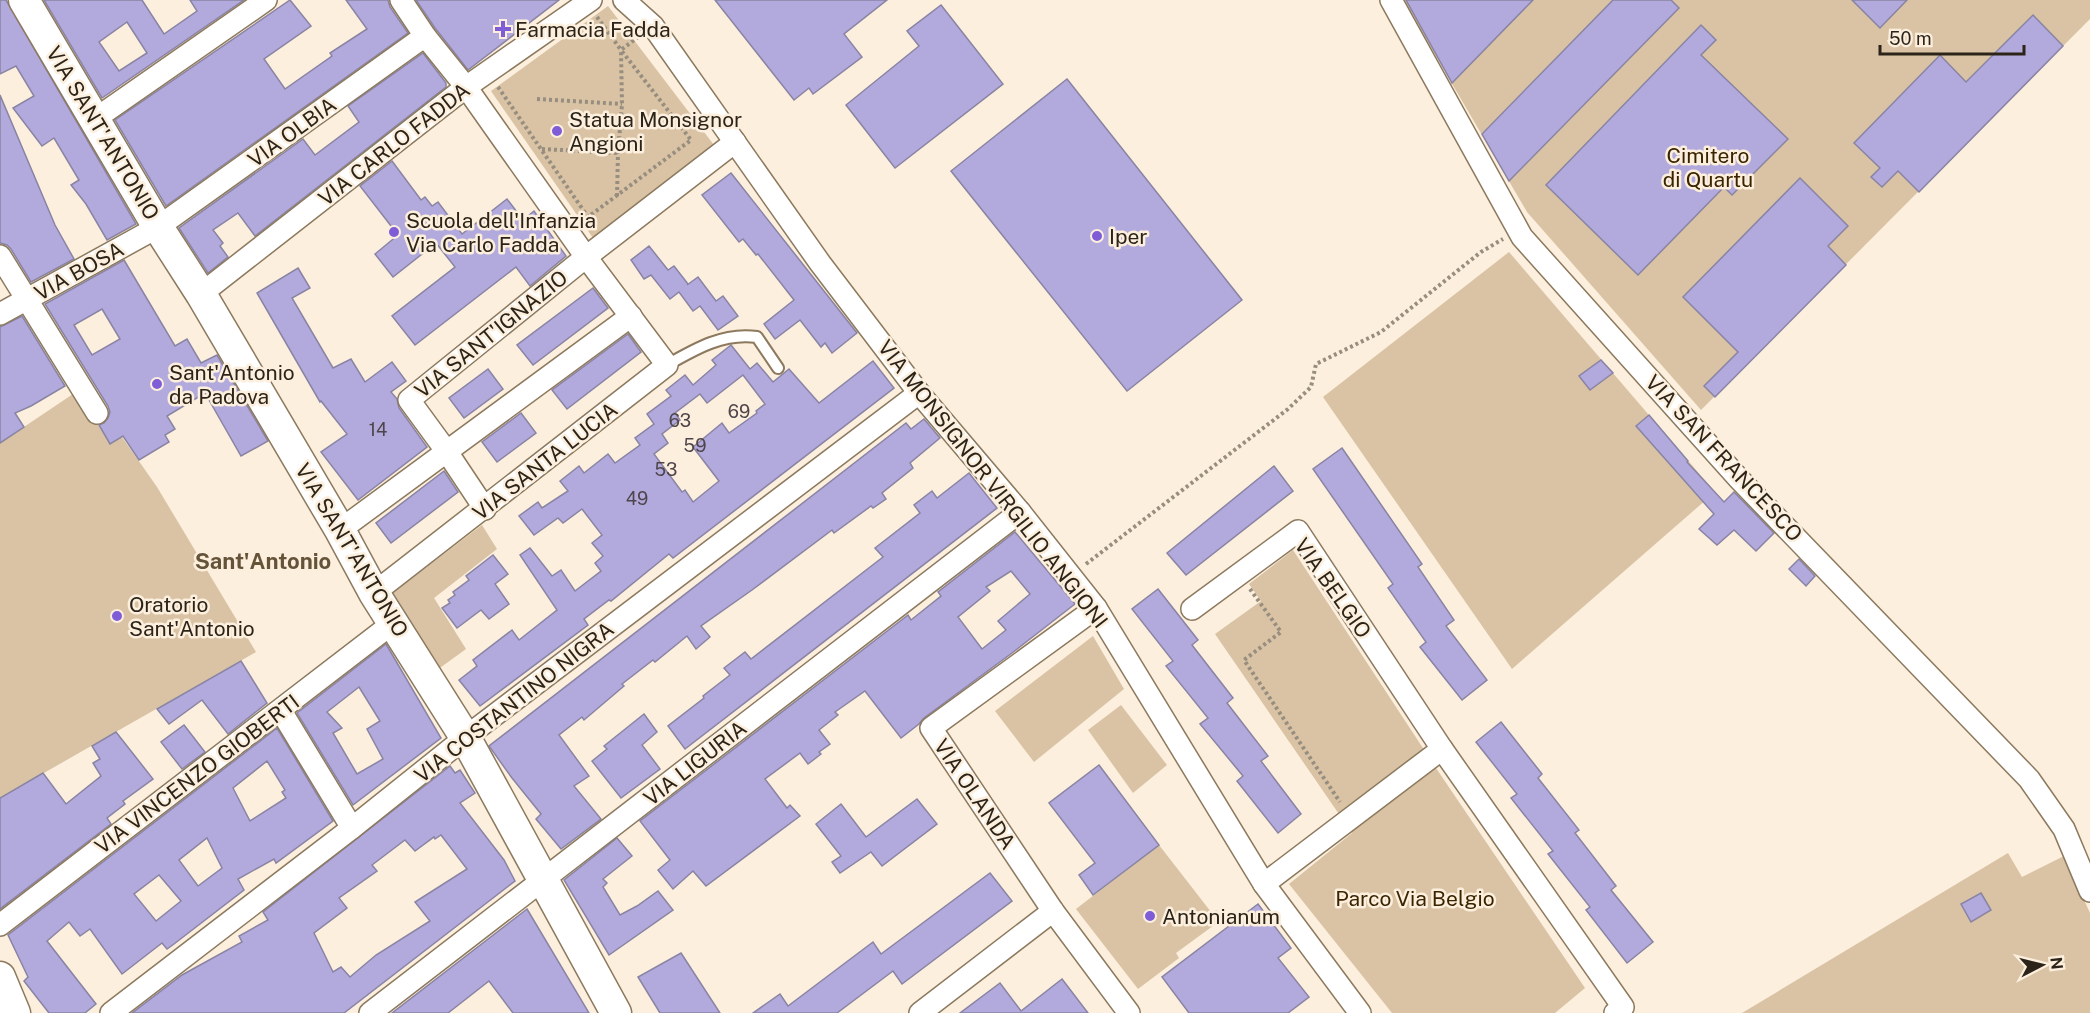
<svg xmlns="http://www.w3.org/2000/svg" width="2090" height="1013" font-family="'Public Sans',sans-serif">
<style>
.green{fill:#d9c3a4}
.building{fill:#b2a9dc;stroke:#8984a3;stroke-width:1.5;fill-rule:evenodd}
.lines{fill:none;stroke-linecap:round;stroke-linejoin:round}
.lane-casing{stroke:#8c795e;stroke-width:14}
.street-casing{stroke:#8c795e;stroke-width:24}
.secondary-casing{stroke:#8c795e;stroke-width:33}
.path{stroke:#988e7f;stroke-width:4;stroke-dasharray:3 3;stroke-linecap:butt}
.lane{stroke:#fff;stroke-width:10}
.street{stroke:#fff;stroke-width:21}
.secondary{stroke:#fff;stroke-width:30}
.poi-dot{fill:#7e5dd7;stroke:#fcefdd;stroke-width:2}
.labels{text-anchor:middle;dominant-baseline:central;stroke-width:5;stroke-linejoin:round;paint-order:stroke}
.number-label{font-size:18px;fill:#4e454a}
.poi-label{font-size:21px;fill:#2c2419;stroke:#fcefdd;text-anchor:start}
.street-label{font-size:21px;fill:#2c2419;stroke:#fcefdd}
.park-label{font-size:21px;fill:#3a2400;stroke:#fcefdd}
.neighbourhood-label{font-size:22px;font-weight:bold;fill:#655339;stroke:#fcefdd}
</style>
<rect width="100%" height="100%" fill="#fcefdd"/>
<g class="green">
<polygon points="1403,0 2090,0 2090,19 1701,410 1527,212"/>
<polygon points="608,6 717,149 595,241 491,91"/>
<polygon points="1509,252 1715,492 1512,669 1323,397"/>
<polygon points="76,392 110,443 122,437 157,487 256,652 0,798 0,443"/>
<polygon points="482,525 497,549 434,598 466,649 437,670 390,595"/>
<polygon points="1293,550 1438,771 1585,988 1555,1013 1392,1013 1289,884 1352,833 1215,634 1261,601 1249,584"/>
<polygon points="1093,636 1124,689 1034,762 995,711"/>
<polygon points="1121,705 1167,765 1133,793 1088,730"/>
<polygon points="1159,845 1211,912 1217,910 1221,920 1176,953 1179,958 1138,989 1076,909"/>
<polygon points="2008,853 2022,877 2064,856 2090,913 2090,1013 1742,1013"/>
</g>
<g class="building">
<polygon points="0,0 6,0 136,224 107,240 86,204 71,185 79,180 54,138 42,146 13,108 34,96 16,66 0,74"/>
<path d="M 44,0 L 142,0 L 164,34 L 197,11 L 190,0 L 244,0 L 102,98 ZM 127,22 L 147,53 L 119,71 L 99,42 Z"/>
<polygon points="290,0 311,26 264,59 285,89 332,56 330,53 367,29 346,0 388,0 390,7 408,33 166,206 115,120"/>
<polygon points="416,0 559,0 468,70 435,28"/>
<polygon points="715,0 887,0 844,34 862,57 813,94 809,88 794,100"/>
<polygon points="1406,0 1533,0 1452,83"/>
<polygon points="1613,0 1671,0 1679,8 1509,181 1482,134"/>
<polygon points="1852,0 1907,0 1880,28"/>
<polygon points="941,5 1003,84 895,168 846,105 919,46 907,31"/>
<polygon points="2033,15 2063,46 1919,192 1898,171 1882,187 1871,177 1880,168 1854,143 1940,55 1966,82"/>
<polygon points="1701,25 1716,40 1701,55 1788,139 1732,195 1724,187 1638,275 1546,185"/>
<polygon points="423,53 446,83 446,87 255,236 238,213 213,230 223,243 220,246 228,257 208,273 179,228 303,139 315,155 359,122 348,106"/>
<polygon points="1067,79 1242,300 1127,391 951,171"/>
<polygon points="0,95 55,225 74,259 31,282 11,249 7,245 0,243"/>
<polygon points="392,161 421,200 425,197 432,206 438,202 462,234 507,199 523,220 534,211 566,256 530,286 516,267 415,345 392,316 455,267 436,243 393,277 375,254 398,235 360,186"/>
<polygon points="731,173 857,333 832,353 825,343 821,347 800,320 775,339 764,324 794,300 758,254 756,255 743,239 739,242 702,195"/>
<polygon points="1800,178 1848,226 1828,246 1846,265 1715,397 1704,386 1738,352 1683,297"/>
<polygon points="649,246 668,270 674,266 688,284 687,285 698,277 716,301 723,296 738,316 718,330 700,306 693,311 679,292 670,299 651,275 644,279 631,260"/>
<path d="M 124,260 L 175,346 L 187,339 L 201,363 L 217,355 L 268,441 L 241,456 L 205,393 L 167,416 L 175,429 L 165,435 L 169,442 L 139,460 L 123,436 L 110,444 L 99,425 L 104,423 L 108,418 L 110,412 L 108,406 L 45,304 ZM 102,309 L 120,339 L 92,355 L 74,325 Z"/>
<polygon points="298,268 310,288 292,298 333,368 351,359 365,382 392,362 406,381 391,392 397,399 399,408 427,447 358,500 321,452 347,434 321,401 320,402 257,293"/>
<polygon points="593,288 608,308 533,365 517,345"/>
<polygon points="22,316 65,386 31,406 15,413 24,427 0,443 0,327"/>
<polygon points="628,334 641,352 567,409 552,390"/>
<path d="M 731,345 L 750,369 L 757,363 L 773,382 L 789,369 L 819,403 L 873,361 L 894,388 L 673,558 L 669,554 L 611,601 L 609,600 L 584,619 L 588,625 L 480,706 L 459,680 L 477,666 L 473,660 L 512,630 L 519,640 L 557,610 L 520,555 L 530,548 L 552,576 L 561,570 L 575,591 L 601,571 L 595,563 L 603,556 L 592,543 L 602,535 L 582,509 L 563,523 L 558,518 L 534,535 L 519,516 L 538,502 L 542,508 L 568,491 L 560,481 L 579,466 L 584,473 L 608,454 L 615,463 L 640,445 L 635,438 L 654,424 L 647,414 L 671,396 L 666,390 L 685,375 L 693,385 L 716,365 L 712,360 ZM 743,375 L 765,404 L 756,411 L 757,413 L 729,433 L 722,423 L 693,447 L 719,481 L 693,502 L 685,490 L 682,492 L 654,454 L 668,443 L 662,434 L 680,420 L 675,413 L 700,394 L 707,403 Z"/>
<polygon points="1601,360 1613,373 1590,390 1579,376"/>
<polygon points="488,369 503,389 464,418 449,398"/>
<polygon points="521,413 536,433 497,462 482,442"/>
<polygon points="1649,415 1688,461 1687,462 1724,502 1734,492 1774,533 1756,551 1734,530 1717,545 1699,529 1714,514 1636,426"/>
<polygon points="924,419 940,438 910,463 913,468 882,493 886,499 873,508 871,506 834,533 832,530 752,590 701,626 710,637 696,649 687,636 655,662 653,660 622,684 624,686 584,720 582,717 559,735 589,776 574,786 601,819 561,849 536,819 541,814 512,778 489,746 906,423 911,429"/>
<polygon points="1342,448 1422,564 1418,567 1454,620 1446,626 1487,680 1462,700 1420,647 1426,642 1388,588 1393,584 1313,469"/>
<polygon points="1274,466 1293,491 1186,575 1167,553"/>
<polygon points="444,471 458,492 391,543 376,523"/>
<polygon points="969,473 997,508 685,749 668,726 704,698 703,696 730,675 724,668 745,652 751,659 883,557 875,548 920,513 914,505 932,491 937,498"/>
<path d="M 1015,532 L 1075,604 L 1012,653 L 924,718 L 919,724 L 901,738 L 865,691 L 835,712 L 838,715 L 819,730 L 830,744 L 819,752 L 821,754 L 808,764 L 800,753 L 765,779 L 787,808 L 790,805 L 800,816 L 706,886 L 693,871 L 673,889 L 658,870 L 670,860 L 640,821 L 908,615 L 911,620 L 941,596 L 938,592 ZM 1011,571 L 1030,594 L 998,621 L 1006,630 L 982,649 L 958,617 L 990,591 L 986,587 Z"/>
<polygon points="493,555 508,574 495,584 509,604 489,619 481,610 457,628 442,608 450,603 448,600 455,595 453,592 469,580 466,576"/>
<polygon points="1799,559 1815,576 1806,586 1789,569"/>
<polygon points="1158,589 1198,640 1192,645 1233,698 1227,703 1268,756 1261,761 1301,814 1278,833 1237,781 1243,776 1200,724 1208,718 1166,666 1173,661 1132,609"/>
<path d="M 386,644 L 441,738 L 353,805 L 297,713 ZM 359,687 L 380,721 L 367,729 L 383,759 L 357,774 L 333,733 L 342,728 L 327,712 Z"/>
<polygon points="241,661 267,703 228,734 202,700 169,724 157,709"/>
<polygon points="644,714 657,732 642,745 660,769 621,798 592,761 607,749 604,746"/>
<polygon points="1501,722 1542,774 1538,778 1579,830 1575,833 1616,886 1611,890 1653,942 1627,963 1586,910 1590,907 1548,854 1553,851 1511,798 1517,794 1476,742"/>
<polygon points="184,725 205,752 182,769 161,742"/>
<path d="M 277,728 L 333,821 L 276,863 L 274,859 L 238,879 L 244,890 L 174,944 L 167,949 L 162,943 L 122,974 L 90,929 L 80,936 L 69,922 L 47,941 L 96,1004 L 85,1013 L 49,1013 L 24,981 L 28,977 L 8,935 ZM 267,761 L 285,790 L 282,792 L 286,798 L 250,821 L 233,788 ZM 207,838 L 222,868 L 198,886 L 179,860 ZM 159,875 L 181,901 L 156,921 L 134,894 Z"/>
<polygon points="116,732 153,779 123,801 125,804 107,818 111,824 0,909 0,798 43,773 66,804 101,776 93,763 100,759 92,746"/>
<polygon points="1099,765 1159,845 1093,895 1079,875 1095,863 1049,803"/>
<path d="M 450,766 L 455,773 L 460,770 L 475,793 L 460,803 L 504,860 L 515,881 L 344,1013 L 132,1013 L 182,975 L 242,942 L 239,936 L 268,920 L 263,912 ZM 441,835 L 467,869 L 415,902 L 430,921 L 376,955 L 350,977 L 341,967 L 333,972 L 314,933 L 347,908 L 339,898 L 377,871 L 372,865 L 405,840 L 415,851 L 434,837 L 435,839 Z"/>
<polygon points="917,799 937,824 882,866 871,852 840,873 832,862 841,856 816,824 841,804 866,837"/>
<polygon points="617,838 632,856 603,879 607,883 603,887 620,915 637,906 658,891 673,910 609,955 564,880"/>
<polygon points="990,873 1012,901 902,984 893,971 837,1013 753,1013 780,994 788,1006 873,942 881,954"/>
<polygon points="1981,893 1991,910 1971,922 1961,904"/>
<polygon points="1258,904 1291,948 1278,958 1309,997 1288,1013 1189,1013 1162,977"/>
<polygon points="527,909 589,1013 513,1013 489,981 448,1013 392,1013"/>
<polygon points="681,953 720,1013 660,1013 638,977"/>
<polygon points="1062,979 1088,1013 960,1013 1000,983 1021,1011"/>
</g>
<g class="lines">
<defs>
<path id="lane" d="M 667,365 C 695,349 724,332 757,337 L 778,368"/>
<g id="street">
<polyline points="624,0 653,26 820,263 919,393 1020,512 1096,608 1264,884 1360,1013"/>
<polyline points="1391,0 1522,237 1740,480 2029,779 2064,829 2090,891"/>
<polyline points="95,119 266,0"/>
<polyline points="0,256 97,413"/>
<polyline points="201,294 466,87 591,0"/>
<polyline points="0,314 158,227 425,36"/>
<polyline points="485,509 447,452 409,400 586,257 735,142"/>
<polyline points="340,530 631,316"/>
<polyline points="374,593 667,365 586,257 466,87 425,36 401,0"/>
<polyline points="1096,608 931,728 1053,911 1129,1013"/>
<polyline points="1192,609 1298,531 1442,749 1623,1007 1615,1013"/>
<polyline points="281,711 352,828"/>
<polyline points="1264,884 1442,749"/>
<polyline points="0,925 393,623"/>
<polyline points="111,1013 352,828 471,733 919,393"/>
<polyline points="370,1013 1020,512"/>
<polyline points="920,1013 1053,911"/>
</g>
<g id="secondary">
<polyline points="24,0 158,227 201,294 340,530 374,593 465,737 616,1013"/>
<polyline points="0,977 15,1013"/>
</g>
</defs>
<use href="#lane" class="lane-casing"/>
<use href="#street" class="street-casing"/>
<use href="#secondary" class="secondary-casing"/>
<g class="path">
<polyline points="597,17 621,50 638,37"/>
<polyline points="498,87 588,217 691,140 621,50"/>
<polyline points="537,99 622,104"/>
<polyline points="542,149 618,153 622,104 621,51"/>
<polyline points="617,196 618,153"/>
<polyline points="1086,564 1288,409 1311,387 1316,364 1381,332 1481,252 1503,239"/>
<polyline points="1250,589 1281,632 1244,660 1340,802"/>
</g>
<use href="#lane" class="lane"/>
<use href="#street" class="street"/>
<use href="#secondary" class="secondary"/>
</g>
<g class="poi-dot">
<path d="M500 20h6v6h6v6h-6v6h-6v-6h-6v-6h6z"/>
<circle cx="557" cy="131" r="6"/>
<circle cx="394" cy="232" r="6"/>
<circle cx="1097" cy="236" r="6"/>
<circle cx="157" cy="384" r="6"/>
<circle cx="117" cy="616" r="6"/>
<circle cx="1150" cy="916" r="6"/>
</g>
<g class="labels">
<g class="number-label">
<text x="739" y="411">69</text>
<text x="680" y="420">63</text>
<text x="378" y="429">14</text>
<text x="695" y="445">59</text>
<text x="666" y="469">53</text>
<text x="637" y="498">49</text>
</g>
<g class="poi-label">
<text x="515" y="29">Farmacia Fadda</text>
<text x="569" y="119">Statua Monsignor<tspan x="569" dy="24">Angioni</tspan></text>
<text x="406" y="220">Scuola dell'Infanzia<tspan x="406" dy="24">Via Carlo Fadda</tspan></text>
<text x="1109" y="236">Iper</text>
<text x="169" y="372">Sant'Antonio<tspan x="169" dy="24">da Padova</tspan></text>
<text x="129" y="604">Oratorio<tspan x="129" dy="24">Sant'Antonio</tspan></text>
<text x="1162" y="916">Antonianum</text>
</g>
<g class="street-label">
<text transform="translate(292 132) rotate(-36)">VIA OLBIA</text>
<text transform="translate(103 133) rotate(59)">VIA SANT'ANTONIO</text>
<text transform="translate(394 144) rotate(-38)">VIA CARLO FADDA</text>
<text transform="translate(79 271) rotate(-29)">VIA BOSA</text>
<text transform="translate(491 334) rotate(-39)">VIA SANT'IGNAZIO</text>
<text transform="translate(1724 458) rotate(47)">VIA SAN FRANCESCO</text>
<text transform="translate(545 461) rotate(-38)">VIA SANTA LUCIA</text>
<text transform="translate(993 484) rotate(52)">VIA MONSIGNOR VIRGILIO ANGIONI</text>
<text transform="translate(352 550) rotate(59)">VIA SANT'ANTONIO</text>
<text transform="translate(1333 588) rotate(55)">VIA BELGIO</text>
<text transform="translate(514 702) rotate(-38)">VIA COSTANTINO NIGRA</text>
<text transform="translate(695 763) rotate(-38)">VIA LIGURIA</text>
<text transform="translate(197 774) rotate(-37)">VIA VINCENZO GIOBERTI</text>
<text transform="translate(975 794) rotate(56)">VIA OLANDA</text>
</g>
<g class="park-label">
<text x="1708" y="155">Cimitero<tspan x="1708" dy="24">di Quartu</tspan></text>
<text x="1415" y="898">Parco Via Belgio</text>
</g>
<g class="neighbourhood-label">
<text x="263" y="561">Sant'Antonio</text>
</g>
</g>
<g transform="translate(2042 965) rotate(83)" stroke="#fcefdd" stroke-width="4.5" paint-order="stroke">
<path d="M0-4.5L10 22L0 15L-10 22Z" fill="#2c2419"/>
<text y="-9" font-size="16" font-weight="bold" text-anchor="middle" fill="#2c2419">N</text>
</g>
<path d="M1880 45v9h144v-9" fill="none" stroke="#2c2419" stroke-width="3"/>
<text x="1889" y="45" font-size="18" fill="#2c2419" stroke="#fcefdd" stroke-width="4.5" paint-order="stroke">50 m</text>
</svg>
